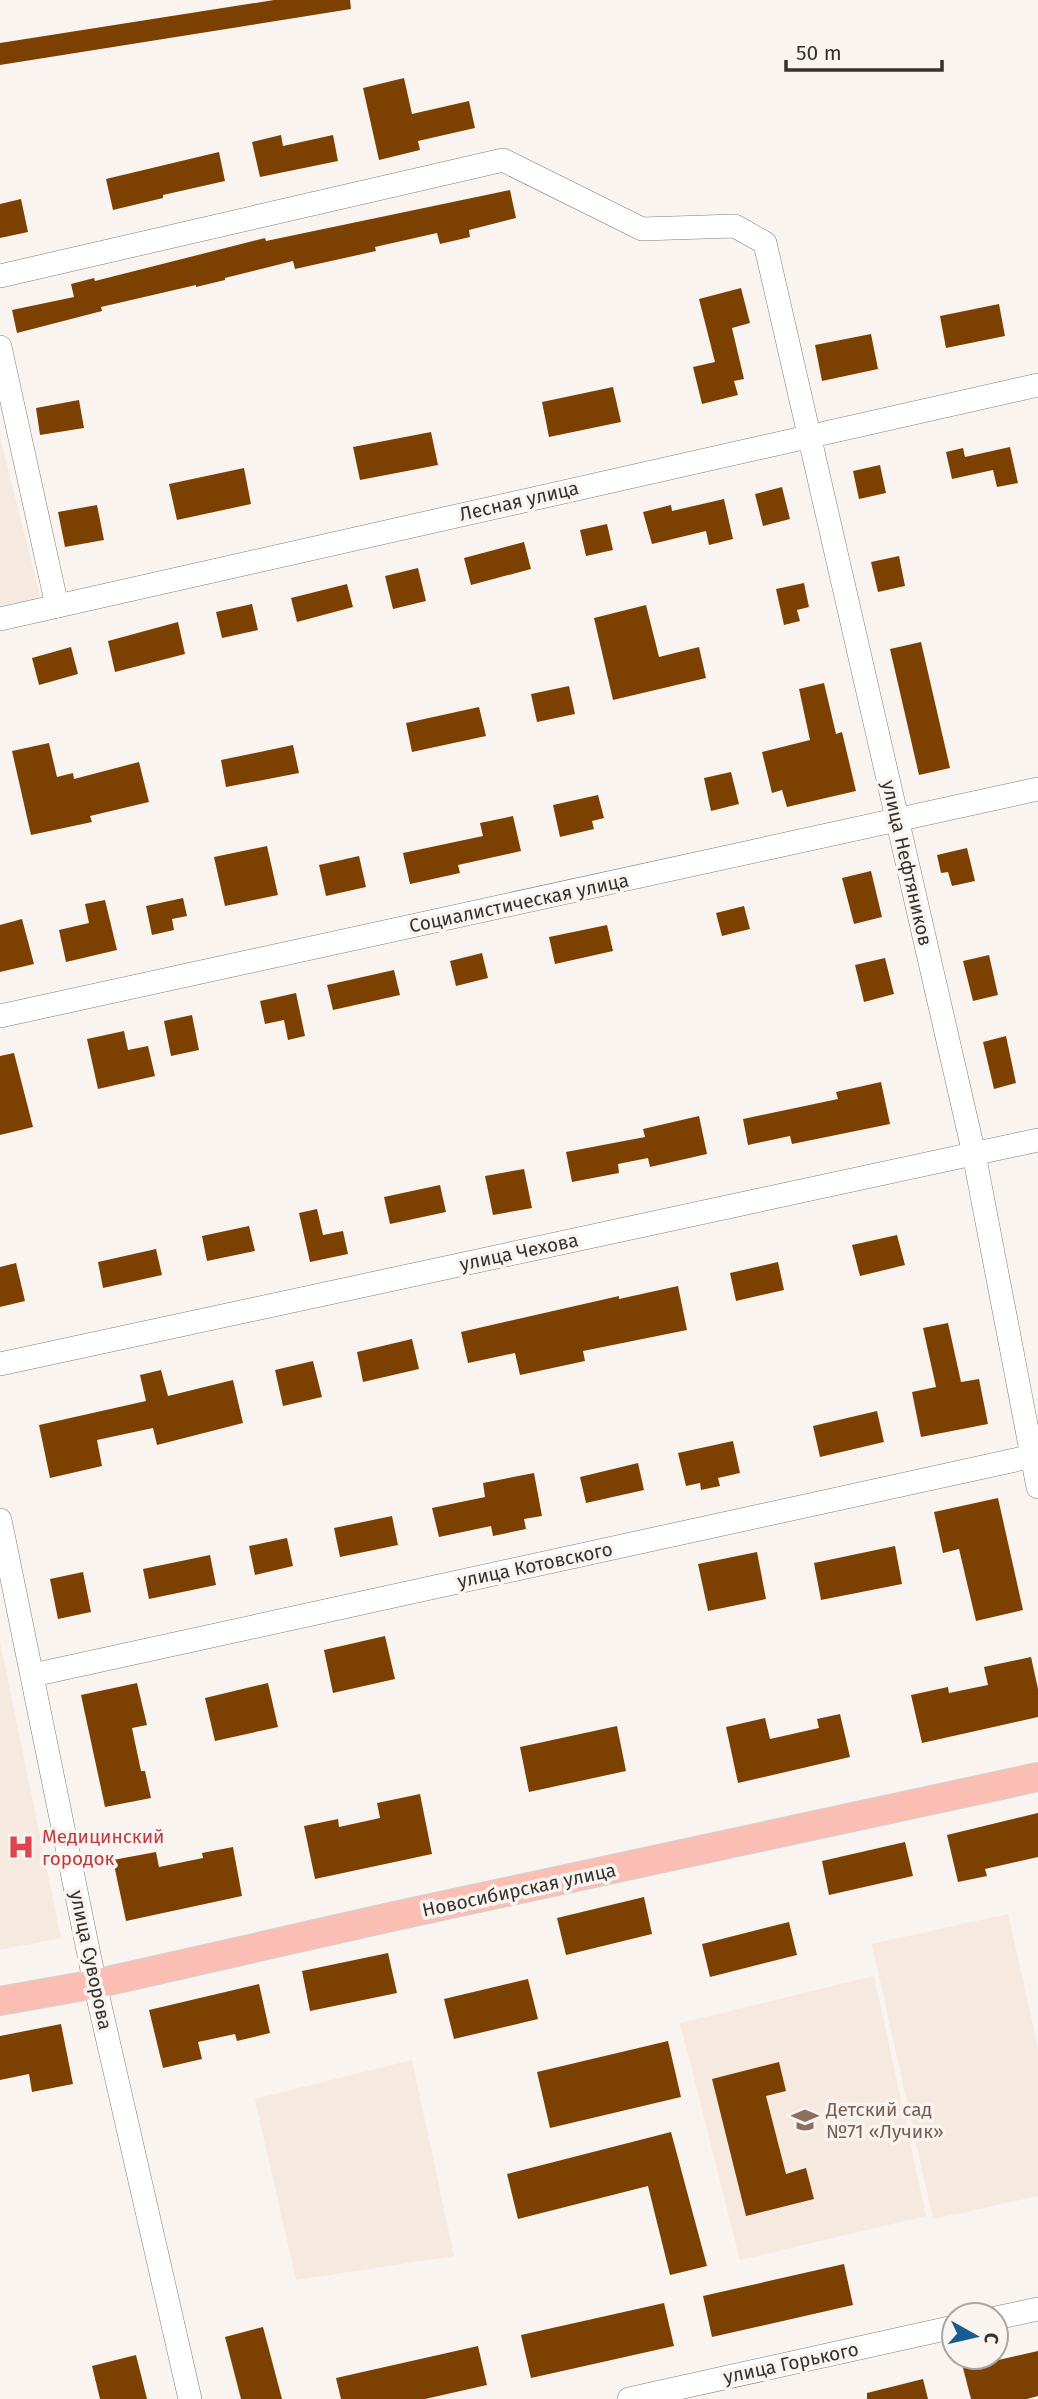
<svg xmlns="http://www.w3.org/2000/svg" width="1038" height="2399" font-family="'Fira Sans',sans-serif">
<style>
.built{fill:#f5e9e0}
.building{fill:#7c4100}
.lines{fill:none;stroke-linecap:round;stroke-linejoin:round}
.minor-casing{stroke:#827d7a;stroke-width:24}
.major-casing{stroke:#d2d2d1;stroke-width:30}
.minor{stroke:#fff;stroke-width:23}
.major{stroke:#fabeb4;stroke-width:28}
.labels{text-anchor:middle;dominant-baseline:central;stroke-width:7;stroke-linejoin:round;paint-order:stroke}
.street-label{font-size:19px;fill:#343230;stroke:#f9f4f0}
.health-label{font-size:19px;fill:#be3a42;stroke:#f9f4f0;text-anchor:start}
.education-label{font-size:19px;fill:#785e54;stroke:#f9f4f0;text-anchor:start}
</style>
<rect width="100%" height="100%" fill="#f9f4f0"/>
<g class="built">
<polygon points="0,437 42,604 0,614"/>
<polygon points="0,1642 61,1938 0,1950"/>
<polygon points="1008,1914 1038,2048 1038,2196 933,2219 872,1944"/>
<polygon points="874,1976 926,2216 740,2260 680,2023"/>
<polygon points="412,2060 454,2256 296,2280 255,2099"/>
</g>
<g class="building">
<polygon points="274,0 350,0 351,9 0,65 0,43"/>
<polygon points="404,78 412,114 469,101 475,128 418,141 420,150 379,160 363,88"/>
<polygon points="281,135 283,146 333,135 338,161 260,177 252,142"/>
<polygon points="219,152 225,181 163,195 163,198 113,210 106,179"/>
<polygon points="510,190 516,218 469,230 470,237 440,244 437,233 375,247 376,251 295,269 293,261 225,278 225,280 196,287 196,285 101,307 102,311 17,333 12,310 74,297 71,284 94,278 95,281 265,238 266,241"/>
<polygon points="21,199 28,232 0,238 0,204"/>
<polygon points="741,288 750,323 732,328 744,379 734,381 738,395 702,404 693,367 715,362 699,299"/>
<polygon points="999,304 1005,336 946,348 940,316"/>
<polygon points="871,334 878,369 822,381 815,345"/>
<polygon points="613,387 621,422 549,437 542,402"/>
<polygon points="79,400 84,428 40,435 36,408"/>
<polygon points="431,432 438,465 360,480 353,447"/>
<polygon points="1010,447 1018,483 997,487 993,470 952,479 946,452 963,448 965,457"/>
<polygon points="880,465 886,493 859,499 853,471"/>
<polygon points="244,468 251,504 177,520 169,484"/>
<polygon points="782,487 790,519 763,526 755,494"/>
<polygon points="724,499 733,539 709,545 706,531 652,544 643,512 671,505 672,511"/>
<polygon points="97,505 104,540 65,547 58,512"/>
<polygon points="607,524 613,550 586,556 580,530"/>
<polygon points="524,542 531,569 471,585 464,558"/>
<polygon points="899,556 905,586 878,592 871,562"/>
<polygon points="418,568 426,601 393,609 385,576"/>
<polygon points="804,583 809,607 797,610 800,621 784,625 776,589"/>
<polygon points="347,584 353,607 297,622 291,598"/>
<polygon points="252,604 258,630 222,638 216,612"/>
<polygon points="646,605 659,657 699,647 706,678 613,700 594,618"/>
<polygon points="178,622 185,654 115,672 108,641"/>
<polygon points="921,642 950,768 919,775 890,649"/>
<polygon points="71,647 78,674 39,685 32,658"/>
<polygon points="824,683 836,734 842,732 856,791 787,807 782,790 772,793 762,752 810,740 799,689"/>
<polygon points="569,686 575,714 537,722 531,694"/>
<polygon points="479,707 486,736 412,752 406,723"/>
<polygon points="49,743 57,777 73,773 74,779 139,762 149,802 90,816 92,822 31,835 12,751"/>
<polygon points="293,745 299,773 226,787 221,760"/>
<polygon points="731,772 739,804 711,811 704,778"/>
<polygon points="598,795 604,818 592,821 594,829 560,837 553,805"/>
<polygon points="513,816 521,851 458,865 460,873 410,884 403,853 483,836 480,823"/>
<polygon points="267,846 278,895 225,906 214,857"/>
<polygon points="967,848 975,881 952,886 948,872 941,873 937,855"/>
<polygon points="359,856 366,887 326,896 319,865"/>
<polygon points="871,871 882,917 854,924 842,878"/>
<polygon points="183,898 187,916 172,919 174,930 152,935 146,906"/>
<polygon points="105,900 117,950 66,962 59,930 89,923 85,904"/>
<polygon points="744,906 750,929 722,936 716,913"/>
<polygon points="22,919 34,964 0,972 0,925"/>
<polygon points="607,925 613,951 555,964 549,937"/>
<polygon points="482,953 488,978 456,986 450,961"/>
<polygon points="989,955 998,995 973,1001 963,961"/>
<polygon points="885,958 894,994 864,1002 855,965"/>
<polygon points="394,970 400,995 333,1010 327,985"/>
<polygon points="296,993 305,1036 288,1040 284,1020 265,1024 260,1001"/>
<polygon points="192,1015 199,1050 171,1056 164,1021"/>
<polygon points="124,1031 128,1050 148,1046 155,1076 98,1089 87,1039"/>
<polygon points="1006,1036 1016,1083 994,1089 983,1042"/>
<polygon points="14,1053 33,1127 0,1135 0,1056"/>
<polygon points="881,1082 890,1124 792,1144 790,1136 748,1145 743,1119 838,1099 836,1092"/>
<polygon points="699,1116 707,1154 650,1167 648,1158 618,1164 619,1173 572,1182 566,1152 645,1137 643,1129"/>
<polygon points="524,1169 532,1208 493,1215 485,1176"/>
<polygon points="440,1185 446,1212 390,1224 384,1197"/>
<polygon points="317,1209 323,1235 343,1231 348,1254 310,1262 299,1213"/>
<polygon points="249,1226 255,1251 207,1261 202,1236"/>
<polygon points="897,1235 905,1265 860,1276 852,1245"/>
<polygon points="156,1249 162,1275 103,1288 98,1262"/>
<polygon points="778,1262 784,1290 736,1301 730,1273"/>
<polygon points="16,1263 25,1301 0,1307 0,1267"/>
<polygon points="678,1286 687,1330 583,1351 585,1361 520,1375 515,1353 468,1363 461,1332 619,1296 619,1299"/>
<polygon points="948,1323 961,1382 979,1379 988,1424 921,1437 912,1392 936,1387 923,1328"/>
<polygon points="412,1339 419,1369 363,1382 357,1352"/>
<polygon points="313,1361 322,1397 283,1406 275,1370"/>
<polygon points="161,1370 168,1396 233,1380 243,1423 157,1445 153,1428 97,1440 102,1466 50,1478 39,1425 146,1401 140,1375"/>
<polygon points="877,1411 884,1442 820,1457 813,1426"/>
<polygon points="733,1441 740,1473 718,1478 720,1486 701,1490 700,1483 686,1486 678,1453"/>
<polygon points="638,1463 644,1490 586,1503 580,1477"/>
<polygon points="534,1473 542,1516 524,1519 526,1529 493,1536 491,1526 439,1537 432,1508 485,1497 483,1483"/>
<polygon points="998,1498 1023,1610 976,1621 959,1549 943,1553 934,1512"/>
<polygon points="392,1516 398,1545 340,1557 334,1528"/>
<polygon points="287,1538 293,1566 255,1575 249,1546"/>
<polygon points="895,1546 902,1584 821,1600 814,1563"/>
<polygon points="757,1552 766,1599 708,1611 698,1564"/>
<polygon points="210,1555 216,1585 149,1599 143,1569"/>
<polygon points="83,1572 91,1612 58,1619 50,1579"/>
<polygon points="385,1636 395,1679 333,1693 324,1650"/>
<polygon points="1031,1657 1038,1689 1038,1717 922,1743 911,1695 948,1687 949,1693 988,1685 984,1667"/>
<polygon points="137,1683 147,1725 132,1728 141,1771 145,1771 151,1798 105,1807 81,1695"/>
<polygon points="268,1683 278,1727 215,1741 205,1698"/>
<polygon points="840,1714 850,1757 738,1783 726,1727 765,1718 770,1739 819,1728 817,1719"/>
<polygon points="617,1726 626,1771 529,1792 520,1747"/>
<polygon points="420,1794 432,1854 315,1879 304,1826 338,1819 339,1827 380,1818 377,1803"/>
<polygon points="1038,1813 1038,1857 985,1869 987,1876 958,1882 947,1835"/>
<polygon points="905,1842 913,1876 829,1895 822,1861"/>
<polygon points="233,1847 242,1896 126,1921 113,1860 156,1852 159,1867 203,1858 202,1853"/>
<polygon points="644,1897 652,1934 566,1955 557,1918"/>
<polygon points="789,1922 797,1955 710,1977 702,1944"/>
<polygon points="388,1953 397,1993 310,2011 302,1971"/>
<polygon points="528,1979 538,2019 454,2039 444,1999"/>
<polygon points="259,1984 270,2033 237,2041 235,2034 198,2042 202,2059 163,2068 149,2010"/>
<polygon points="61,2024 73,2084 32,2092 29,2074 0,2080 0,2036"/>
<polygon points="668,2041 681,2097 550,2128 537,2072"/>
<polygon points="779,2062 786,2091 766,2096 786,2174 806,2168 814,2199 746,2216 712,2079"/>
<polygon points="671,2132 707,2266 670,2275 648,2186 518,2219 507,2174"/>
<polygon points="844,2264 853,2305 712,2337 703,2296"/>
<polygon points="664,2303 674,2346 531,2378 521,2335"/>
<polygon points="263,2327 282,2399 241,2399 225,2337"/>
<polygon points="478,2346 487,2385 425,2399 341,2399 336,2378"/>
<polygon points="1038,2351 1038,2396 1027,2399 971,2399 963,2368"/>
<polygon points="136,2355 147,2399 100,2399 92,2366"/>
<polygon points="923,2379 928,2399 867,2399 867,2393"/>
</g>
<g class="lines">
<defs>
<g id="minor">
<polyline points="0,276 503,160 642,229 735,226 765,243 974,1154 1038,1487"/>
<polyline points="0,347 57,606"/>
<polyline points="0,619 1038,385"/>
<polyline points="0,1016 1038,789"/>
<polyline points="0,1364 1038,1140"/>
<polyline points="0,1520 95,1984 190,2399"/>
<polyline points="33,1675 1038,1455"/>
<polyline points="996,2318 1038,2309"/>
<polyline points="629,2399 954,2327"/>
</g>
<polyline id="major" points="0,2001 95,1984 395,1916 1038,1777"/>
</defs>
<use href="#minor" class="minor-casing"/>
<use href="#major" class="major-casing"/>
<use href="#minor" class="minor"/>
<use href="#major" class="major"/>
</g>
<defs>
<symbol id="hospital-bare" viewBox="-9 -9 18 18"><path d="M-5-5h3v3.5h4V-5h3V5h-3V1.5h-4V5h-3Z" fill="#e0444e" stroke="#f9f4f0" stroke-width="2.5" paint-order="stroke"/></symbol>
<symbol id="school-bare" viewBox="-9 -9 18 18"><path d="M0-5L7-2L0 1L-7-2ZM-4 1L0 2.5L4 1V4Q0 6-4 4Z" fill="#8d6e63" stroke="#f9f4f0" stroke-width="2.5" paint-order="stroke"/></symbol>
</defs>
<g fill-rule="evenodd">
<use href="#hospital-bare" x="2" y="1828" width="38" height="38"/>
<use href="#school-bare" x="786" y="2101" width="38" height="38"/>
</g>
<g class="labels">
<g class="street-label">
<text transform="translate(519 501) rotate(-13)">Лесная улица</text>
<text transform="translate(907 863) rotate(77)">улица Нефтяников</text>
<text transform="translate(519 903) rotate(-12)">Социалистическая улица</text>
<text transform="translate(519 1252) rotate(-12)">улица Чехова</text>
<text transform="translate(535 1565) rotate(-12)">улица Котовского</text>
<text transform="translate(519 1890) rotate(-12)">Новосибирская улица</text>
<text transform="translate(91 1960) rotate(78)">улица Суворова</text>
<text transform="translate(791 2363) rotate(-12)">улица Горького</text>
</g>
<g class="health-label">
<text x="42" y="1836">Медицинский<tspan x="42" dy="22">городок</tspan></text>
</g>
<g class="education-label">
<text x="826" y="2109">Детский сад<tspan x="826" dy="22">№71 «Лучик»</tspan></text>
</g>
</g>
<g transform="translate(975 2336) rotate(98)"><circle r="33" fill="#f9f4f0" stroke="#aaa6a3" stroke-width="2"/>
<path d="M0-5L12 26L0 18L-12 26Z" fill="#175d92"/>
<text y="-10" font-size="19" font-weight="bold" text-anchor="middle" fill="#343230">С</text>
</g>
<path d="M786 60v10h156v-10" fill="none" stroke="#343230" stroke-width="3.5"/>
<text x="796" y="60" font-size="21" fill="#343230" stroke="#f9f4f0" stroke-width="5" paint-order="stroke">50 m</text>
</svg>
